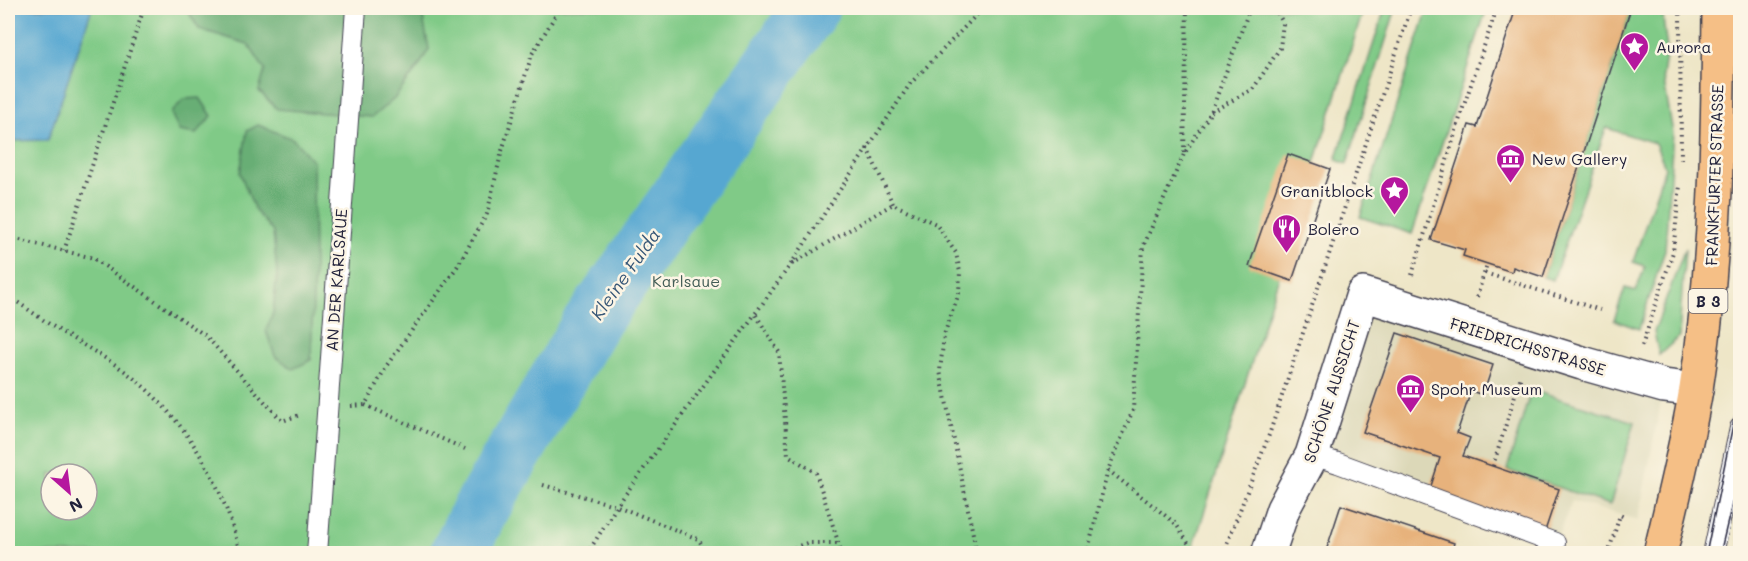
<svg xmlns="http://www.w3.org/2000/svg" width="1748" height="561" font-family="Mali,sans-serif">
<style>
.built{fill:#dcd8b8}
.green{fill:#80ca87;stroke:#517661;stroke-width:1.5;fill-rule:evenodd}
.forest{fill:#68ae74;stroke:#456858;stroke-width:1.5}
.water{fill:#56a7d1;stroke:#3c6486;stroke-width:1.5}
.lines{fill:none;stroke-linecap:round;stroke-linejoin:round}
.river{stroke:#56a7d1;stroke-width:57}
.building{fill:#e7b27c}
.lane-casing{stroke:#413f50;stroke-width:22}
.street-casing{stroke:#413f50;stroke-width:36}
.primary-casing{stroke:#413f50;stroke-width:36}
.path{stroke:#413f50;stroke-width:4;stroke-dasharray:1.5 4.5;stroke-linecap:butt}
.lane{stroke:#fff;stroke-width:20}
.street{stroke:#fff;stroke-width:33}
.primary{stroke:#f5bf86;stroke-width:33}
.tram{stroke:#22223b;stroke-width:1.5}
.labels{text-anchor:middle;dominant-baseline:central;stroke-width:5;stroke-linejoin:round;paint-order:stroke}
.shield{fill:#fcf5e5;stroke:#63616e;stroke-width:1.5}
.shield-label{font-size:15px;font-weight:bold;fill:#22223b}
.poi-label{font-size:16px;fill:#22223b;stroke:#fcf5e5;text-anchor:start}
.street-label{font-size:16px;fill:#22223b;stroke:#fcf5e5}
.park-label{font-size:16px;fill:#435d56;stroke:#fcf5e5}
.water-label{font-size:18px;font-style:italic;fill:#375777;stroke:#fcf5e5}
</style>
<rect width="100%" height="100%" fill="#fcf5e5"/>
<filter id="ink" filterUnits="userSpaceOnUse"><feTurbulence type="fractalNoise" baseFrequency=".0167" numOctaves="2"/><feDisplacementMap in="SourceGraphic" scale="12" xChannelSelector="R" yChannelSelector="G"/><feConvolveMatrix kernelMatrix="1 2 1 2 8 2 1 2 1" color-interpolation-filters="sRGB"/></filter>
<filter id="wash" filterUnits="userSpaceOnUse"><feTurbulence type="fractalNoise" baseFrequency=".008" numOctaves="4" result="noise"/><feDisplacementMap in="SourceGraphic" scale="24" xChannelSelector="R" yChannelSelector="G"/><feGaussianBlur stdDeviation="1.35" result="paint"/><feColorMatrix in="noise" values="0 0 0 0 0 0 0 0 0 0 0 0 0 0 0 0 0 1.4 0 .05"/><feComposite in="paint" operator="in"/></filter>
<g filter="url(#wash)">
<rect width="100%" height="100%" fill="#eee6c7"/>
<polygon class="built" points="1363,294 1664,386 1638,520 1572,501 1555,543 1312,455"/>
<g class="green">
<path d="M 8,8 L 1364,8 L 1191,554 L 8,553 ZM 51,474 L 87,474 L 87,510 L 51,510 Z"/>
<polygon points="1385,8 1396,8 1347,164 1336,160"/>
<polygon points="1428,8 1487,8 1412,234 1360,217"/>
<polygon points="1631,8 1663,8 1662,11 1667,49 1663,76 1673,133 1665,250 1639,329 1614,320 1625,288 1636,291 1645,266 1633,262 1665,167 1655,143 1606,128 1553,280 1543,277"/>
<polygon points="1685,248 1679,337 1659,355 1654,332"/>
<polygon points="1531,390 1635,422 1610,505 1507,470"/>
</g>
<g class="forest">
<polygon points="186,8 421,8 429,49 419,66 394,99 372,117 277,109 259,91 265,70 248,44 199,29"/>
<polygon points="200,98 212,116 196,134 179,131 171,113 184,99"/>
<polygon points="258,125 293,139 313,161 314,269 311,360 293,369 275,356 266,331 273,313 277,273 273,232 255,210 240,173 247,131"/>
</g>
<polygon class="water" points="8,8 92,8 48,140 8,141"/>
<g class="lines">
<polyline class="river" points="458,554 479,512 589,326 811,8"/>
</g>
<g id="blocks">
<g class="building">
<polygon points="1516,8 1631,8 1543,277 1513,267 1512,272 1463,256 1465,250 1431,240 1469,125 1477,127"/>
<polygon points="1288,154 1330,169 1292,281 1249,266"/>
<polygon points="1397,333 1493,365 1483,395 1471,391 1457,433 1470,438 1463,456 1559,489 1545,531 1429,492 1440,458 1363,432"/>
<polygon points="1341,505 1454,543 1451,554 1325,554"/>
</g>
</g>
</g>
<g filter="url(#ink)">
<use href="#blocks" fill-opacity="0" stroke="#413f50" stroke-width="1.5"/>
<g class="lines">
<defs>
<g id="lane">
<polyline points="1312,455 1338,463 1555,543"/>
<polyline points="317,554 356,8"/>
<polyline points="1713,554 1740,428"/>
</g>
<polyline id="street" points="1268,554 1283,509 1312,455 1363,294 1582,363 1664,386 1696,390"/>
<path id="primary" d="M 1660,554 C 1673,499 1687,444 1696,389 C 1716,263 1718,135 1719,8"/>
</defs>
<use href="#lane" class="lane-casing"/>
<use href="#street" class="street-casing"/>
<use href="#primary" class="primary-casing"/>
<g class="path">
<polyline points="1680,8 1681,163"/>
<polyline points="1211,112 1253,89 1280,48 1283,23 1275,8"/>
<polyline points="867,148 893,204"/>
<polyline points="1184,153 1187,8"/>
<polyline points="8,237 93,258 206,336 282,421 300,415"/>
<polyline points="64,251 144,8"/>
<polyline points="792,264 893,204 936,224 956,253 960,272 959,293 944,335 940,371 977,554"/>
<polyline points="1485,273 1600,310"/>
<polyline points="1412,275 1463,108 1497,8"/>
<path d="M 8,296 C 27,308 45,322 65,334 C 86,347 107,358 127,373 C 185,417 224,484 240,554"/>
<polyline points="1477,297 1487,264"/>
<polyline points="756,315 779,352 788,455 816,473 842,554"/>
<polyline points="1642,346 1673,252 1680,185"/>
<polyline points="365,405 465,449"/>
<polyline points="351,406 365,405 387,365 457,267 487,214 501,154 532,54 560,8"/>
<polyline points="1493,466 1521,376"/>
<polyline points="1108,470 1176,524 1195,554"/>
<polyline points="543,485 617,506 698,539 708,554"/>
<polyline points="1578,550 1589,554"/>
<polyline points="587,554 617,506 791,264 910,84 983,8"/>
<polyline points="777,554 807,543 838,543"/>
<polyline points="1087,554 1108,470 1133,410 1143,247 1184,154 1211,112 1250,8"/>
<polyline points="1223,554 1269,435 1411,8"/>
<polyline points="1608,554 1620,515 1624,517"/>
</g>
<use href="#lane" class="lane"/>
<use href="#street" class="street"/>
<use href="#primary" class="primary"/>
<g class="tram">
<polyline points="1706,554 1740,391"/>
<polyline points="1720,554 1740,470"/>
</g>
</g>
</g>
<defs>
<symbol id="sight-pin" viewBox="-11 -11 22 30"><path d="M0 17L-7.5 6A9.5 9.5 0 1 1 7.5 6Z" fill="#b5179e" stroke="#fcf5e5"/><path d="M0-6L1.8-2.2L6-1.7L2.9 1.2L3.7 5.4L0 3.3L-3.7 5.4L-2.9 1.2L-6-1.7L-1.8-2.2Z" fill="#fff"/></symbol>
<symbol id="museum-pin" viewBox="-11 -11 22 30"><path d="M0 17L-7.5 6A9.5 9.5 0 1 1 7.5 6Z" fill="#b5179e" stroke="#fcf5e5"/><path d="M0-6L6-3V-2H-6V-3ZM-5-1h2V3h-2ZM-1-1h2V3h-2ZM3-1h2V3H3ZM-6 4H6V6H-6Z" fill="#fff"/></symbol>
<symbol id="restaurant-pin" viewBox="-11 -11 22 30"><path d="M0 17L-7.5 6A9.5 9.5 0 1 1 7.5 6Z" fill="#b5179e" stroke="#fcf5e5"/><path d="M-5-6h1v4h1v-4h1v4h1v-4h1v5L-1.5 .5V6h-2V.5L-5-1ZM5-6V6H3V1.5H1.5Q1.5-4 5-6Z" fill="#fff"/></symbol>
</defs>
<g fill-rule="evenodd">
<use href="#sight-pin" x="1618" y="30" width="33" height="45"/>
<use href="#museum-pin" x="1494" y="142" width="33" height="45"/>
<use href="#sight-pin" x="1378" y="174" width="33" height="45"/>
<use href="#restaurant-pin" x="1270" y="212" width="33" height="45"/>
<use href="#museum-pin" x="1394" y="372" width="33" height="45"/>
</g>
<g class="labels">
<rect class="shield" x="1688.5" y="289" width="39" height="24" rx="4.5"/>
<g class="shield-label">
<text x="1708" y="301">B 3</text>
</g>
<g class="poi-label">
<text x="1656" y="46">Aurora</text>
<text x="1532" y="158">New Gallery</text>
<text x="1373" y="190" text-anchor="end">Granitblock</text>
<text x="1308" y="228">Bolero</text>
<text x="1431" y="388">Spohr Museum</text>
</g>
<g class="street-label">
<text transform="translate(1714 175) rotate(-88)">FRANKFURTER STRASSE</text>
<text transform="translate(336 280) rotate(-86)">AN DER KARLSAUE</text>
<text transform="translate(1528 346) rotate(17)">FRIEDRICHSSTRASSE</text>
<text transform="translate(1331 391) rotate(-72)">SCHÖNE AUSSICHT</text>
</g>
<g class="park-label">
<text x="686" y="280">Karlsaue</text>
</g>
<g class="water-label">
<text transform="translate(625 274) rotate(-55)">Kleine Fulda</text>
</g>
</g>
<rect width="1748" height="561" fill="none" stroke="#fcf5e5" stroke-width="30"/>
<g transform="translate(69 492) rotate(152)"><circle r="28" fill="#fcf5e5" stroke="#a5a1a1" stroke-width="1.5"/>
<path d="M0-4.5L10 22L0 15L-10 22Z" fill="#b5179e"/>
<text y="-9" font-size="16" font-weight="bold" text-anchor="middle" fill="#22223b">N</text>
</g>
</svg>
